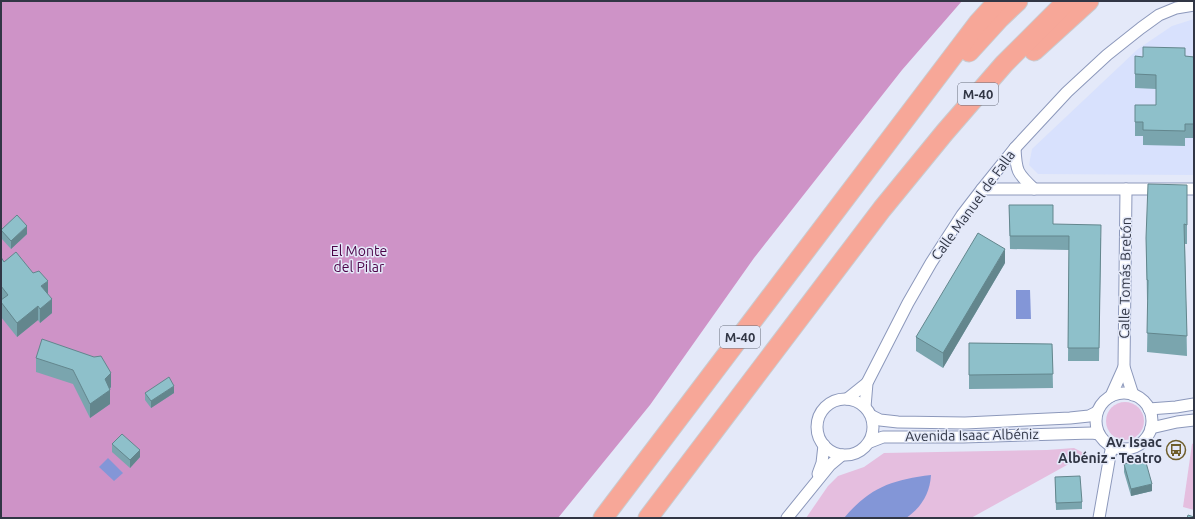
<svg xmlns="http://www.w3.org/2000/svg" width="1195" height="519" font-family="Ubuntu,sans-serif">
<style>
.built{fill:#d8e1fd}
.green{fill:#e5bedf}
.forest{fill:#ce93c7}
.water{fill:#8396d7}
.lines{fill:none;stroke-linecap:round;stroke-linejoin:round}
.minor-casing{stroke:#8c98bb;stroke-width:13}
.motorway-casing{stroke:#c9cbcf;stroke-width:21}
.minor{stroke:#fff;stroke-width:11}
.motorway{stroke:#f7a798;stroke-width:19}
.wall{fill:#7aa5ae}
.shaded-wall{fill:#63868d}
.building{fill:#8ec0ca;stroke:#63868d}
.labels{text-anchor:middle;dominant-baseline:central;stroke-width:3;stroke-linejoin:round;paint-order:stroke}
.shield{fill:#e4e9f9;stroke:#676c7b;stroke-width:1}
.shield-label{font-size:13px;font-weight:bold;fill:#313645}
.street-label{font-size:14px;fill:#313645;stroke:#e4e9f9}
.park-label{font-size:14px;fill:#4c0348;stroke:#e4e9f9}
.poi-label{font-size:14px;font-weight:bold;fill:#313645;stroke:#e4e9f9;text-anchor:end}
</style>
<rect width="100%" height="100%" fill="#e4e9f9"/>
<polygon class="built" points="1194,19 1194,175 1038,174 1029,165 1032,149 1138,49 1172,26"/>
<g class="green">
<circle cx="1125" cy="421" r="19"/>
<polygon points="1194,443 1194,510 1183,507 1192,444"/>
<polygon points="1074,448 1084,453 1085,455 971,518 806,518 828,486 838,476 864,467 884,453 1047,450"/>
</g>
<polygon class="forest" points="1,1 962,1 902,70 754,258 650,405 558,518 1,518"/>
<g class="water">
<polygon points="1016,290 1030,290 1031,319 1016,319"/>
<polygon points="108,458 123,473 114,481 99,467"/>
<path d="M 931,475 C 930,493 921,508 906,518 L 844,518 C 870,487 892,480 931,475 Z"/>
</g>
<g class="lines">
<defs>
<g id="minor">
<path d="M 1015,148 C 1016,171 1017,173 1034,189"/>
<polyline points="982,189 1194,189"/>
<polyline points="1126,189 1124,367 1133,395"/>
<circle cx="1124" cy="421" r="28"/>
<polyline points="1111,396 1124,367"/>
<circle cx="845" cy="427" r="28"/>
<polyline points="847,399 867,383"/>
<polyline points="865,407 867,383 908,303 931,263 962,215 982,189 1015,148 1067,92 1107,55 1141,28 1159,15 1176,8 1194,5"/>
<polyline points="1149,409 1176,407 1194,404"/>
<polyline points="872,416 880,420 898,422 965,423 1070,418 1089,416 1097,412"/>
<polyline points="1151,428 1177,422 1194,420"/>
<polyline points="870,442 883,437 963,437 1092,433 1099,434"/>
<polyline points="818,474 822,463 824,445"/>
<polyline points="787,518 830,465 842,455"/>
<polyline points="1099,518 1110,455 1112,446"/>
</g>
<g id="motorway">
<polyline points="1034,51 1089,1"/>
<polyline points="969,52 1000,18 1018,1"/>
<polyline points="603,518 978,23 998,1"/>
<polyline points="648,518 882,209 945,132 1004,64 1067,1"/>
</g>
</defs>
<use href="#minor" class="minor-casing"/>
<use href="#motorway" class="motorway-casing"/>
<use href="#minor" class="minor"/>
<use href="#motorway" class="motorway"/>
</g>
<g class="wall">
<polygon points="1185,56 1194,57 1194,138 1185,138 1185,146 1143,145 1143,136 1135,136 1135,105 1156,105 1156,89 1135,88 1135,74"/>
<polygon points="1187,185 1187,244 1185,244 1187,356 1147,352 1148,300 1147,300 1146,238"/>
<polygon points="1009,205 1053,224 1101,238 1099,361 1068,361 1069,250 1010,249"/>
<polygon points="1,230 27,234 11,249 1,238"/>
<polygon points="1,257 4,262 48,294 52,313 40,323 38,320 17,337 1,317"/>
<polygon points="1005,263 943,368 916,351 916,337"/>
<polygon points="969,343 1052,344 1053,388 969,389"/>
<polygon points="94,357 111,387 110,389 110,404 90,418 73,384 36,372 36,358"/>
<polygon points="145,393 174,393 151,408 145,400"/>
<polygon points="112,444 140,457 130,468 112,452"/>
<polygon points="1124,464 1152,491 1131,496 1124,472"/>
<polygon points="1055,477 1082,502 1082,509 1056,510"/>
</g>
<g class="shaded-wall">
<polygon points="27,226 27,234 11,249 11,241"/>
<polygon points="1005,249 1005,263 943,368 943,353"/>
<polygon points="48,281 48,295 41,286"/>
<polygon points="52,299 52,313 40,323 40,309"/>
<polygon points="38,306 38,320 17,337 17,323"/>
<polygon points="111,373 111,387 105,393 105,379"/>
<polygon points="174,386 174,393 151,408 151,401"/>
<polygon points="110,390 110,404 90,418 90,404"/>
<polygon points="140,450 140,457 130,468 130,460"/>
<polygon points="1152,484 1152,491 1131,496 1131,489"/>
</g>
<g class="building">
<polygon points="1143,47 1185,48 1185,56 1194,57 1194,124 1185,124 1185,131 1143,130 1143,122 1135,122 1135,105 1156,105 1156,75 1135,74 1135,56 1143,57"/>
<polygon points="1148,184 1187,185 1187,225 1184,224 1187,336 1147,333 1148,280 1147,280 1146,238"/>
<polygon points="1009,205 1053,205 1053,224 1101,225 1099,348 1068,348 1069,236 1010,236"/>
<polygon points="17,215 27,226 11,241 1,230"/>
<polygon points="978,233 1005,249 943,353 916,337"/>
<polygon points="16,252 33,273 39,271 48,281 41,286 52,299 40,309 38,306 17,323 1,302 1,300 8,295 1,286 1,257 4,262"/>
<polygon points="42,339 94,357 101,356 111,373 105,379 110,390 90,404 73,370 36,358"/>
<polygon points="969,343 1052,344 1053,374 969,375"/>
<polygon points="169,377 174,386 151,401 145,393"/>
<polygon points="122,434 140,450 130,460 112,444"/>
<polygon points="1145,459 1152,484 1131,489 1124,464"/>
<polygon points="1080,476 1082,502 1056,503 1055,477"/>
<polygon points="1188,515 1194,517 1194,518 1187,518"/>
</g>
<defs>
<symbol id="bus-ring" viewBox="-11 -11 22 22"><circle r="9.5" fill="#e4e9f9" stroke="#6e5d2a" stroke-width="1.5"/><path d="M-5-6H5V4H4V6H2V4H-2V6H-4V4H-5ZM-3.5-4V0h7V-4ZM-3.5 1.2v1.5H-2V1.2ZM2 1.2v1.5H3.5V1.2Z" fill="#6e5d2a"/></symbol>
</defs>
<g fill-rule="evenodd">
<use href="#bus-ring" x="1165" y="439" width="22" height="22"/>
</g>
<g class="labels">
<g class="shield">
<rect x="958" y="83" width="40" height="22" rx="3"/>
<rect x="720" y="326" width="40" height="22" rx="3"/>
</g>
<g class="shield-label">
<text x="978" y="94">M-40</text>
<text x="740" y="337">M-40</text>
</g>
<g class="street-label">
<text transform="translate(973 205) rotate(-54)">Calle Manuel de Falla</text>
<text transform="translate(1125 278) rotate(-89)">Calle Tomás Bretón</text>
<text transform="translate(972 435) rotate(-1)">Avenida Isaac Albéniz</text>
</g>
<g class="park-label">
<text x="359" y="251">El Monte<tspan x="359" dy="16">del Pilar</tspan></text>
</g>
<g class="poi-label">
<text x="1162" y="442">Av. Isaac<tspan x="1162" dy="16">Albéniz - Teatro</tspan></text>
</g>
</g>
<rect width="1195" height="519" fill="none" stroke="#313645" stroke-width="4"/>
</svg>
